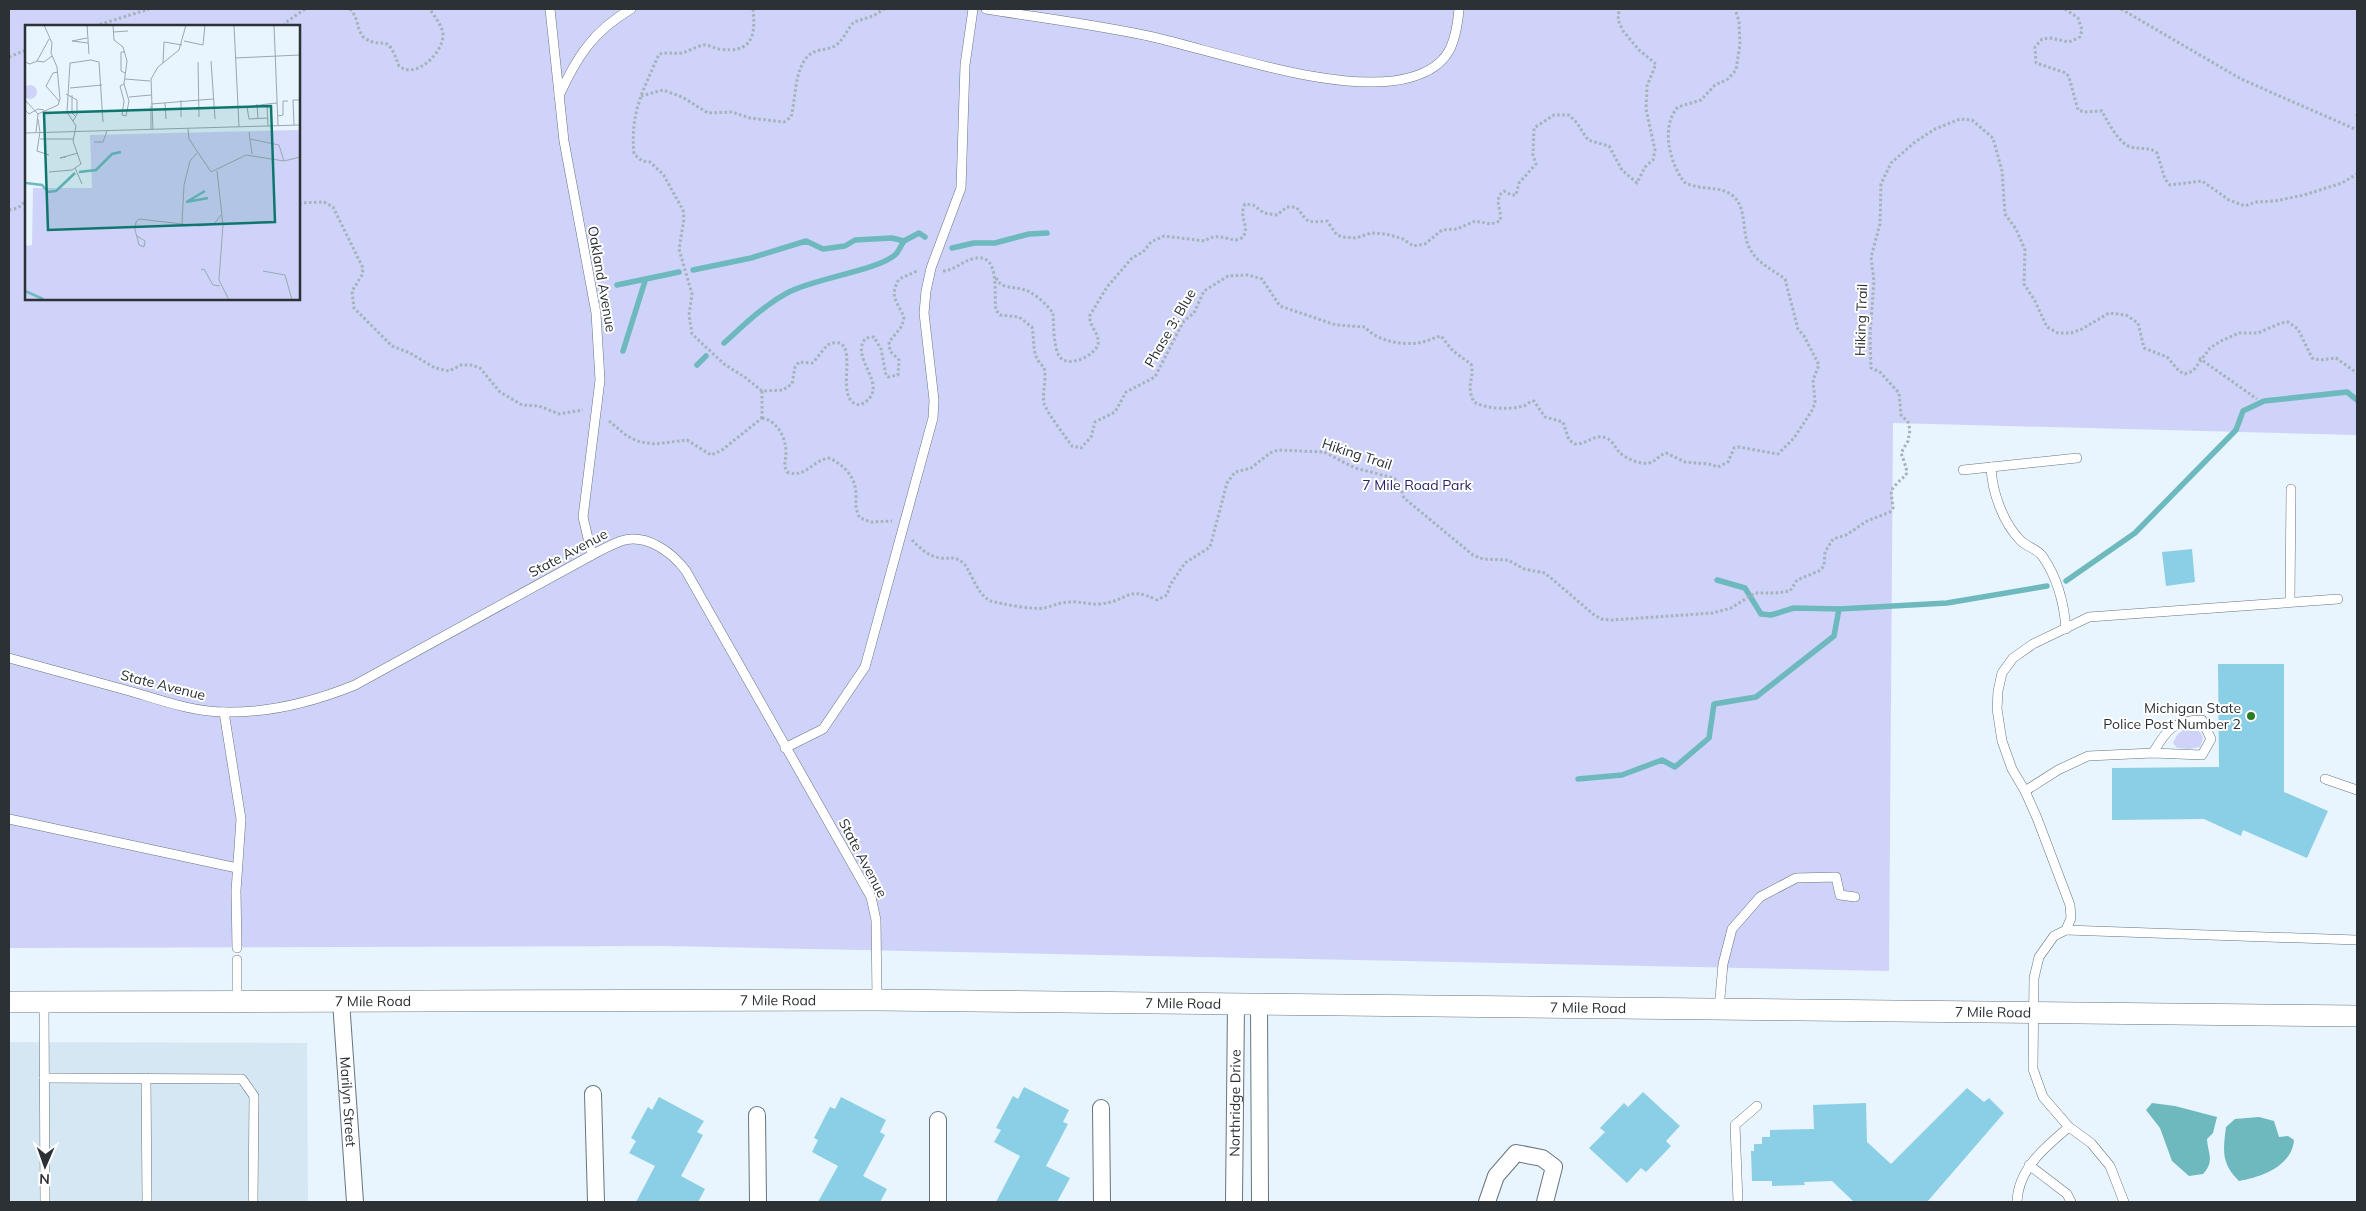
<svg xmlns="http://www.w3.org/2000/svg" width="2366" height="1211" font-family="Mulish,sans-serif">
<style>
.built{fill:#d6e7f4}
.green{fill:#cfd3f9;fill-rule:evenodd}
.water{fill:#6db9be}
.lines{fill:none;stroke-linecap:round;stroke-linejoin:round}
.stream{stroke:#6db9be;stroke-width:5.5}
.building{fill:#8acfe5}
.service-casing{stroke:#67757f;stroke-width:10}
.minor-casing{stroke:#67757f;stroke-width:18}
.tertiary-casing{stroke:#67757f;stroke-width:22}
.path{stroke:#a6b1b8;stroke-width:3;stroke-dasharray:2.5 2.5;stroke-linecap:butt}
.service{stroke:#fff;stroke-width:9}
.minor{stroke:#fff;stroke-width:16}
.tertiary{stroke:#fff;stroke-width:21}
.poi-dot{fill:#2b7a24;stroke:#fff;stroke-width:2}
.labels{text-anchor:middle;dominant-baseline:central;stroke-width:4;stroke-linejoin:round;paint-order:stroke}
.street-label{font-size:14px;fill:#2b3135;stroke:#fff}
.park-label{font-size:14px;fill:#292764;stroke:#fff}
.poi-label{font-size:14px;fill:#2b3135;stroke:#fff;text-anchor:end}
.inset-river{fill:none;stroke:#6db9be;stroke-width:2.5}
.inset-road{fill:none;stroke:#9ca7ae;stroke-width:1}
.view{fill:#0f766e;fill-opacity:0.15;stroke:#0f766e;stroke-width:2.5}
.inset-edge{fill:none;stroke:#2b3135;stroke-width:2.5}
</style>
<rect width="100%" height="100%" fill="#e8f5fe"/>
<polygon class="built" points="9,1042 307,1043 308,1202 9,1202"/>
<g class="green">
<path d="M 9,9 L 2357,9 L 2357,435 L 1893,423 L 1889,971 L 666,946 L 9,948 ZM 26,26 L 299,26 L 299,299 L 26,299 Z"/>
<path d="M 2193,727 L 2201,733 L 2203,738 L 2200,747 L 2189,749 L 2177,748 L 2173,743 C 2177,733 2182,729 2193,727 Z"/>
</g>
<g class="water">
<path d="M 2152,1103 L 2175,1106 L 2217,1117 L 2213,1133 L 2207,1139 C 2208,1154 2215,1161 2203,1174 L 2189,1176 L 2172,1161 L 2160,1128 L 2146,1110 Z"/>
<path d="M 2259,1117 L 2274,1121 L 2279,1137 L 2288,1136 L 2294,1140 C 2292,1166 2262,1177 2239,1181 C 2221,1163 2223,1151 2226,1127 L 2235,1119 Z"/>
</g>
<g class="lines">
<g class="stream">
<polyline points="952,248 974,243 995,243 1029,234 1047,233"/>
<polyline points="693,270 751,258 806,241 823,249 845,246 855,240 892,238 904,241 919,233 925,237"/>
<polyline points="617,285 679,272"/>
<path d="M 724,343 C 744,325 763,306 787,293 C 814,278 878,271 896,254 C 899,251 901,245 904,241"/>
<polyline points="623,351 645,281"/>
<polyline points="697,365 706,356"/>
<polyline points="1717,580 1745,588 1761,614 1771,615 1794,608 1839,609"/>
<polyline points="2066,581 2135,533 2236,430 2243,411 2264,401 2347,392 2357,400"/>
<polyline points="1578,779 1622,775 1662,760 1675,767 1709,738 1714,704 1756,697 1834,636 1839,609 1947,603 2047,586"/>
</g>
</g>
<g class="building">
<polygon points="2192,549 2195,582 2166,586 2162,552"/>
<polygon points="2218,664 2284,664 2284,792 2328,811 2307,858 2243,830 2241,836 2204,819 2112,820 2112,768 2219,767"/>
<polygon points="1024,1087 1069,1110 1063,1122 1068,1124 1046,1166 1070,1178 1057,1202 996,1202 1020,1156 994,1142 1001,1130 996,1128 1013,1096 1018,1099"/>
<polygon points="1967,1088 1984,1102 1989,1098 2004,1113 1927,1202 1854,1202 1832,1181 1804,1182 1805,1185 1772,1186 1772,1181 1752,1181 1751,1151 1754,1151 1754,1144 1762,1144 1762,1137 1770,1137 1770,1130 1814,1129 1813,1105 1866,1103 1867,1142 1891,1164"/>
<polygon points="1643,1092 1680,1126 1666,1141 1671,1146 1646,1172 1641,1168 1627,1183 1589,1148 1605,1132 1600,1128 1624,1103 1628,1107"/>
<polygon points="659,1097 704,1121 697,1132 703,1135 681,1176 705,1189 698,1202 636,1202 655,1166 629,1153 636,1141 631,1138 648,1107 652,1110"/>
<polygon points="841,1097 886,1120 880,1132 885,1135 863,1176 887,1189 880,1202 818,1202 838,1166 812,1152 818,1140 814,1138 830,1107 835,1109"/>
</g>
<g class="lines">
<defs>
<g id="service">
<polyline points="550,9 564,141 596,313 600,380 583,517 592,555"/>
<path d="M 986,9 C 1041,18 1098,25 1153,37 C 1222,53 1345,97 1412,77 C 1449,66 1456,44 1459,9"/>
<path d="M 559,96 C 576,58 593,31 631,9"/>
<path d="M 1991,467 C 1992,492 2003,523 2021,541 C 2027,547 2038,549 2043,557 C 2058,579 2064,602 2066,629"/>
<polyline points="1963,470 2077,458"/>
<polyline points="2290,601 2291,489"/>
<path d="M 9,658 C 50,669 92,681 133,692 C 163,701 194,712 226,712 C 271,713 313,702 355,685 L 592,555 C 601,550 611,545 621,541 C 646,533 672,552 686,571 L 871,897 L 876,920 L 877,1000"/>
<polyline points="224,712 241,819 236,891 237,948"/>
<polyline points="785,748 823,729 865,667 933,418 934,400 924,313 926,291 931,268 961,188 965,65 973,9"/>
<polyline points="2325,779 2357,790"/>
<path d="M 2025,791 L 2058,770 L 2088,756 L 2153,753 L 2202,755 L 2211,739 L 2202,720 C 2174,720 2166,730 2153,753"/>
<polyline points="9,819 237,868"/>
<polyline points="2066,930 2357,940"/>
<polyline points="237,960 237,1001"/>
<polyline points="44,1002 45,1202"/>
<polyline points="1719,1009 1723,964 1732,929 1760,897 1796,878 1836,877 1840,895 1855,897"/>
<polyline points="44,1078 242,1079 254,1096 253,1202"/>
<polyline points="146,1078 147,1202"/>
<polyline points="2029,1165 2067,1194 2071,1202"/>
<polyline points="1738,1202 1735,1125 1757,1106"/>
<path d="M 2017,1202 C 2018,1169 2045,1147 2069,1127"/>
<polyline points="2124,1202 2110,1166 2091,1143 2069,1127 2043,1097 2033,1069 2034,978 2039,957 2054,936 2066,930 2071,918 2070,905 2037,818 2025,791 2012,769 2002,741 1997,709 1998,691 2002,673 2013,658 2033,644 2089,617 2338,599"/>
</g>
<g id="minor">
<path id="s1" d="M 341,1001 L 355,1202"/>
<polyline points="1259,1004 1260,1202"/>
<polyline points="593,1094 596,1202"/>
<polyline points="1101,1108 1102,1202"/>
<polyline points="757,1115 758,1202"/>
<polyline points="938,1120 938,1202"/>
<path id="s2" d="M 1234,1202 L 1236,1004"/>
<polyline points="1487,1202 1496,1176 1516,1153 1542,1158 1554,1167 1545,1202"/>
</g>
<g id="tertiary">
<path id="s3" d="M 9,1002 L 877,1000 L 2357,1016"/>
</g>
</defs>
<use href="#service" class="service-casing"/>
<use href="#minor" class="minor-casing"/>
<use href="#tertiary" class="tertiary-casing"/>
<g class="path">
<path d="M 350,9 C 359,18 356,29 364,38 C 386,51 386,30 399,66 C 416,80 444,52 443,34 C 442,25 434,16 430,9"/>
<path d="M 753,9 C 756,36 752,54 719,49 C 714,48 709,45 704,45 C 697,46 689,51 682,53 C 674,54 667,52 659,54 C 643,91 630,112 634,154 L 642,161 L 650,162 L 663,174 L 683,210 L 684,219 L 679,249 L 692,294 L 689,315 L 692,334 L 724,364 L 746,378 L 762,391 L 783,390 L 792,384 L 795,367 L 799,362 L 812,363 C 818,358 822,350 828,345 C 831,343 835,342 839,343 C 858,349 833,402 860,405 C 895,388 847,358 866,338 L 874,337 L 881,349 L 886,375 L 888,377 L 898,375 L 899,360 L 890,351 L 889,342 L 902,326 L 904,317 C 897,301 889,297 899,279 L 917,271"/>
<path d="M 2065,9 L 2078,18 L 2082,30 L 2080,37 L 2069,42 L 2050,38 L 2042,39 L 2035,47 L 2036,63 L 2066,73 L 2069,77 L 2078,110 L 2084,112 L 2102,111 C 2107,121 2120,145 2131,147 C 2141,150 2149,146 2157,153 L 2165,179 L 2170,185 L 2202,181 L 2229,200 L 2245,206 L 2256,202 L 2275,201 L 2304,195 L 2342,183 L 2357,174"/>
<polyline points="2121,9 2241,79 2357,130"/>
<polyline points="95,26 149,9"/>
<polyline points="284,26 285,23 305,9"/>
<polyline points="9,57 26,50"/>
<path d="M 641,96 L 663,90 L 682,97 L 708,113 L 732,112 L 750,118 L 784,122 L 791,117 C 796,98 794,73 807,57 C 815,48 826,51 835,46 C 844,40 847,29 854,22 L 873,16 L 884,9"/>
<polyline points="2357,114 2357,119"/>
<polyline points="299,203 324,202 333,207 363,268 362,275 352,291 354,308 392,346 410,353 435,368 449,371 461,365 471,365 480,368 500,392 522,405 539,406 559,414 583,410"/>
<polyline points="9,210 18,208 26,201"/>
<path d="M 943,271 C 955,270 961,262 972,259 C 1002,250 993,295 996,310 L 1000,315 L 1019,317 L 1032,327 C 1035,342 1031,357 1044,367 C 1047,381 1042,391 1044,403 C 1045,410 1067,439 1072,446 L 1081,448 L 1091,437 L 1095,422 L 1115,412 L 1126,392 L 1155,377 L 1179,330 L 1184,321 L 1194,313 L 1204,291 L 1228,276 L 1248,275 L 1262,279 L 1280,306 L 1336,325 L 1365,327 C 1377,341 1400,345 1418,343 C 1426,342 1433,338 1441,336 L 1453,351 L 1471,364 C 1475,378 1465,385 1474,402 C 1487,409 1509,410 1523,406 C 1528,405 1529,401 1534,401 L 1545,417 L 1563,422 L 1569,440 L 1575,444 C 1586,445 1595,433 1606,438 C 1612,440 1615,447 1619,452 C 1625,458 1640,465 1649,463 C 1655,462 1659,455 1666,453 L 1685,462 L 1709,464 L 1718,467 L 1728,462 L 1734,448 L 1739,447 L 1778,454 L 1794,438 L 1813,409 L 1815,402 L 1813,380 L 1819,365 L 1804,336 L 1798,329 L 1785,279 C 1772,269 1758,264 1750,249 C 1741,234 1748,207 1732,195 C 1718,185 1699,191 1684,182 C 1670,163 1660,127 1678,107 L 1701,100 L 1715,85 L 1728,79 L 1736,70 L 1740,44 L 1739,21 L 1735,9"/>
<path d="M 996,278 C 1002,290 1014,286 1025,290 C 1035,293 1047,305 1053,313 C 1054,326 1053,344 1059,356 C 1067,369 1095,356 1098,344 C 1100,333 1088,326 1090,315 L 1107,287 L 1132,258 L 1143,252 L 1151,242 L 1164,236 L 1205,241 C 1217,232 1225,240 1239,240 C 1254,230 1237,218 1245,204 L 1253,205 L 1264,213 L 1277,215 L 1287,207 L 1296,207 C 1309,222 1304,223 1327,221 L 1337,235 L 1343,237 L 1356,238 L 1371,233 L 1386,234 L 1403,239 L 1413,246 L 1425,244 L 1442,230 L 1457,229 L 1475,221 L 1491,224 L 1500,221 C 1503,210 1492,200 1504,191 L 1511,195 L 1516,195 L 1519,183 L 1536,164 L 1533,155 L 1534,128 L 1554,115 L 1569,115 L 1577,123 L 1588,140 L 1609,146 L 1622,170 L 1637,183 L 1645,167 L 1653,160 L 1655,150 L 1646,109 L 1647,86 L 1656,64 L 1639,50 L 1623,31 L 1618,20 L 1619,9"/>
<polyline points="2199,358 2257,399"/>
<polyline points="762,391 762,418"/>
<path d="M 762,418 C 777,421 786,437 786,452 C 786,460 783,464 787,472 C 806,479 812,460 829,458 C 844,465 856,477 856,495 C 856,504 855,510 860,518 L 871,522 L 892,521"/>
<polyline points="609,421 627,436 640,442 655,444 687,440 711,455 722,450 762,418"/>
<path d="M 912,540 C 920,548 929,557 941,558 C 949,559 955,556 962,562 C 970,567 976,595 991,601 C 1001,604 1034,610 1044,608 C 1053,606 1060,602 1070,602 C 1080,601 1090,605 1100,604 C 1129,601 1126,585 1157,600 L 1167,595 L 1170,585 L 1185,563 L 1210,547 L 1227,483 L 1235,472 L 1251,468 L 1270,453 L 1278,450 L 1324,452 L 1355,468 L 1394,478 L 1399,483 L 1404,498 L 1473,555 L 1483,559 L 1508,560 L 1524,569 L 1545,573 L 1593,614 L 1601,619 L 1612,620 L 1713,613 L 1731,608 L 1755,593 L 1775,593 L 1790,591 L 1797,580 L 1819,571 L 1824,566 L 1825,552 L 1833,539 L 1846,535 L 1867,521 L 1890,512 L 1893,508 L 1891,491 C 1906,469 1912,483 1901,453 L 1908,441 L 1910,430 L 1908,422 L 1901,415 L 1899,393 L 1880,372 L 1871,368 L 1870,335 L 1874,281 L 1871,257 L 1880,224 L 1881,184 L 1891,163 L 1915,142 L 1935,129 L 1960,119 L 1972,120 L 1993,138 L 2002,171 L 2005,214 L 2016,229 L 2025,250 L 2024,284 L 2035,301 L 2047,327 L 2058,333 L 2071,333 L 2082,329 L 2109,313 L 2126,315 L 2138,323 L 2144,348 L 2167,357 L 2179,371 L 2185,374 L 2193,371 L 2210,348 L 2221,341 L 2239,333 L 2258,333 L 2281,323 L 2288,322 L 2298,329 L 2312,358 L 2320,360 L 2336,358 L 2357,373"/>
</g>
<use href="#service" class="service"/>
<use href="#minor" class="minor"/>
<use href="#tertiary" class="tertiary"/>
</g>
<circle class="poi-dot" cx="2251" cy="716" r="5"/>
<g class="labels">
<g class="street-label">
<text transform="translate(602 279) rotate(80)">Oakland Avenue</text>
<text transform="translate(1861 320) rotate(-88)">Hiking Trail</text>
<text transform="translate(1170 328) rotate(-60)">Phase 3: Blue</text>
<text transform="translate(1357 454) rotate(18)">Hiking Trail</text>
<text transform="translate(568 553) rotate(-28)">State Avenue</text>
<text transform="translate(163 685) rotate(14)">State Avenue</text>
<text transform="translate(863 858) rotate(62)">State Avenue</text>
<text stroke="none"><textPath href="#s3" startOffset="769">7 Mile Road</textPath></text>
<text stroke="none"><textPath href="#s3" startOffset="364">7 Mile Road</textPath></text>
<text stroke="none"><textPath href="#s3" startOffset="1174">7 Mile Road</textPath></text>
<text stroke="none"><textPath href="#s3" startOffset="1579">7 Mile Road</textPath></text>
<text stroke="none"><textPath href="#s3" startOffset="1984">7 Mile Road</textPath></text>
<text stroke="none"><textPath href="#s1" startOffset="101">Marilyn Street</textPath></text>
<text stroke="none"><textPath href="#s2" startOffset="99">Northridge Drive</textPath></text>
</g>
<g class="park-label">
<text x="1417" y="485">7 Mile Road Park</text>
</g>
<g class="poi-label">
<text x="2241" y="708">Michigan State<tspan x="2241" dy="16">Police Post Number 2</tspan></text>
</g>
</g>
<g transform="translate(25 25)">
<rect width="275" height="275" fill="#e8f5fe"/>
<path d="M-2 67a7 7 0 1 1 14 0a7 7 0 1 1-14 0ZM 275,105 L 275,275 L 0,275 L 0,221 L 7,220 L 8,163 L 67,163 L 65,110 Z" fill="#cfd3f9"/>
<path class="inset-river" d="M 54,147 L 71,145 L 87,129 L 96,127M 1,158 L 17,160 L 23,167 L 31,166 L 50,148M 163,176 L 180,166M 161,177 L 183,173M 0,266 L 18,274"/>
<path class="inset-road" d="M 62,0 L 64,29M 88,0 L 89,15 L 98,22 L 102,36 L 99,59 L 104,76 L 101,91M 209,0 L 214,102M 249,0 L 253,100M 88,7 L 103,6M 62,13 L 47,16 L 63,18M 159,16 L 178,20 L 180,0M 100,27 L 96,27 L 96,46 L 100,48M 210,33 L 275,30M 12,36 L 19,37 L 27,31M 186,36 L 190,94M 0,37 L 5,39 L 12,36 L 24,14M 173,37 L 174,92M 138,38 L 139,17 L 157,20M 33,47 L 28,48 L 21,61 L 34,76M 100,54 L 125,56M 99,59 L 95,61 L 99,76 L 97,90 L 101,91M 45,63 L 77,60M 41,69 L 52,75 L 52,89 L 48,96M 47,70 L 47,88 L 51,92M 104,72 L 126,70M 0,75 L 13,89M 156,75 L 156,92M 140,78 L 141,94M 126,79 L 188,74M 232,79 L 233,94M 242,79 L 222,82 L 224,94 L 243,93M 126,81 L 126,105M 0,85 L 4,89 L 13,84 L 19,85M 13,89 L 33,80 L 35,74 L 32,42 L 26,28 L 27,18 L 19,0M 253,91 L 258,90 L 258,76 L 263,76M 13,94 L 15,107 L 12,126 L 24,130M 269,100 L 268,75 L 275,75M 243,101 L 242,79 L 252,78M 163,104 L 164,114 L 186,147 L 221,130 L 259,136 L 275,132M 128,105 L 126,54 L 133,42 L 154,25 L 161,0M 11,107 L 13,89M 224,107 L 227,129M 0,108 L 275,100M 15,114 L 49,114M 225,114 L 254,120 L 259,136M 69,117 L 78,117 L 82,106M 41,132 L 35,133 L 53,128M 50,143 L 57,159M 192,146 L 198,200 L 194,255 L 204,275M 24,147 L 47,145 L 56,139 L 48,116 L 51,101 L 42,87 L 45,38 L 66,35 L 74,37 L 78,97M 157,199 L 159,160 L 165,136 L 172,128M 112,211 L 120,216 L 119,222 L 114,220 L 112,212 L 110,205 L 111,197 L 114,194 L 175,201 L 189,199 L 196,190M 176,245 L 179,244 L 188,260 L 195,261M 238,246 L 260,250 L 267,275"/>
<path class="view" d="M 246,81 L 250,197 L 23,205 L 19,88 Z"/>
<rect width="275" height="275" class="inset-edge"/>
</g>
<rect width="2366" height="1211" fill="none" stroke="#2b3135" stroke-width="20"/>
<g transform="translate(45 1166) rotate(182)" stroke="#ffffff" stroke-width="4" paint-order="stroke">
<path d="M0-4L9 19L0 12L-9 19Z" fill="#2b3135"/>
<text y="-8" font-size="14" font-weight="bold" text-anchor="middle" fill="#2b3135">N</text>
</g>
</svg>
